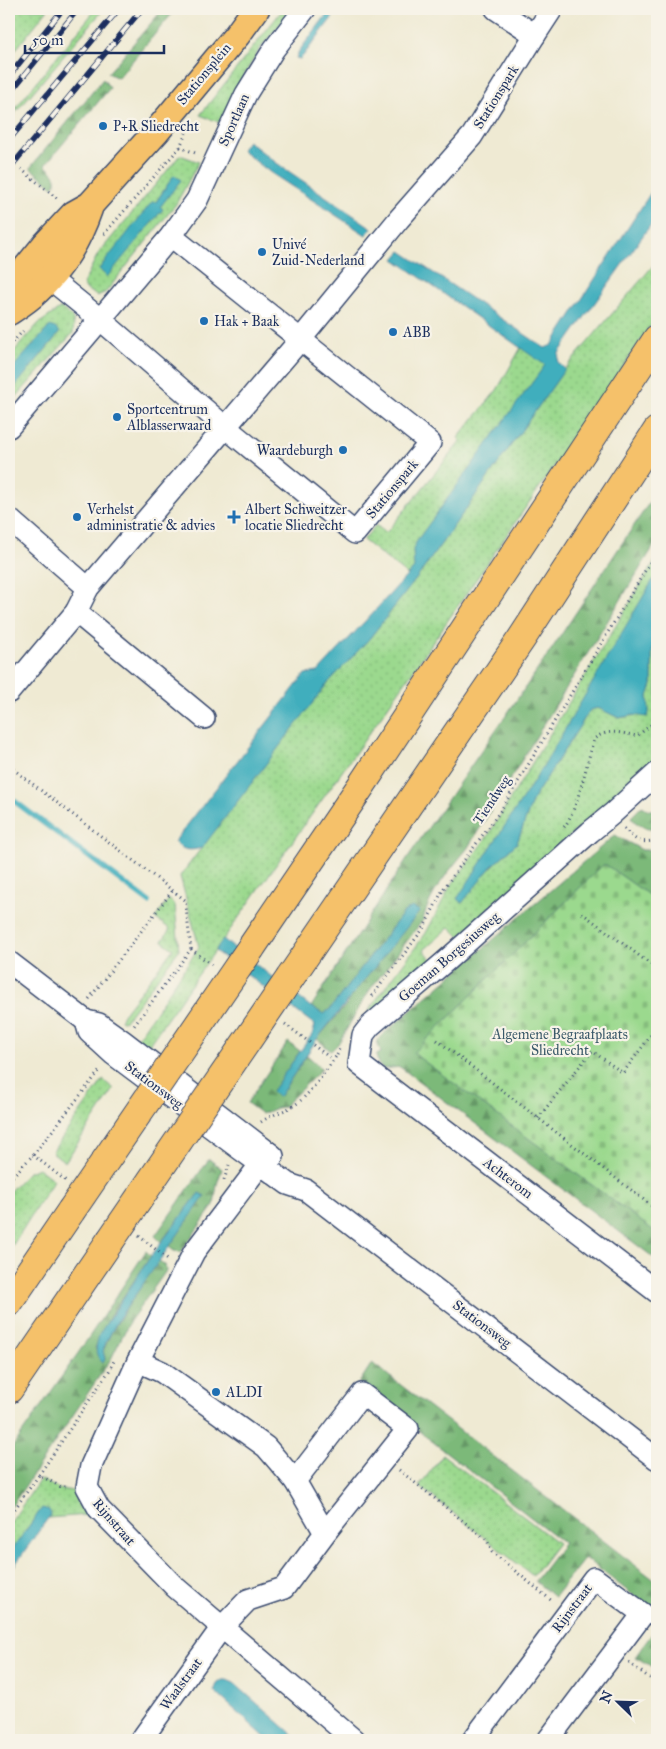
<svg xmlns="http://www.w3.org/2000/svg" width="666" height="1749" font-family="'IM FELL Great Primer',serif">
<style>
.grass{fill:url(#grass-dots);stroke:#5b8476;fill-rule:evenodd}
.forest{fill:url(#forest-firs);stroke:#4c746c}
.cemetery{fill:url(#cemetery-stones);stroke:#5b8476}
.water{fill:#40aebd;stroke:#2e6e8e}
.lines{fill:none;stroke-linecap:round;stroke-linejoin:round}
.stream{stroke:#40aebd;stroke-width:5.5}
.minor-casing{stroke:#3b4b70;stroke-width:24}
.major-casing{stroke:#3b4b70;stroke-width:29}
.highway-casing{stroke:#3b4b70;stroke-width:30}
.path{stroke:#3b4b70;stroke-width:3;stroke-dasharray:1 4;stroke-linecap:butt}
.minor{stroke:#fff;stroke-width:21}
.major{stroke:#f5c16b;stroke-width:26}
.highway{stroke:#f5c16b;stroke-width:28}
.rail-casing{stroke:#1b2f5e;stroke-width:5.5}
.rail{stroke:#f7f3e8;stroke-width:4;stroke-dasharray:11;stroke-linecap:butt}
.highway-bridge-casing{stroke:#3b4b70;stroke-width:30;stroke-linecap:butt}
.highway-bridge{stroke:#f5c16b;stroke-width:28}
.poi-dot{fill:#1f6fb2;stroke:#f7f3e8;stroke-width:2}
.labels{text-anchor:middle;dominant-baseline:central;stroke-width:4.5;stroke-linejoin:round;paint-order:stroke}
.street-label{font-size:14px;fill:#1b2f5e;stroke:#f7f3e8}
.poi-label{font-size:14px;fill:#1b2f5e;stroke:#f7f3e8;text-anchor:start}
.park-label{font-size:14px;fill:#3b5a6a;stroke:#f7f3e8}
</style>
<defs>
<pattern id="grass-dots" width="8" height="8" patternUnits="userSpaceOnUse" patternTransform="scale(1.25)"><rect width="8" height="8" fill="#9bd98e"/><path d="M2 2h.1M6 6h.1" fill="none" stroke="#85bb7d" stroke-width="1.8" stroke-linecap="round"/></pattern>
<pattern id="forest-firs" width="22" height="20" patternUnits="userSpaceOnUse" patternTransform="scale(1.25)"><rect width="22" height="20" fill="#7cb979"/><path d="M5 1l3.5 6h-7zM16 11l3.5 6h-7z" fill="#659766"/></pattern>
<pattern id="cemetery-stones" width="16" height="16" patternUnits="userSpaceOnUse" patternTransform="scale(1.25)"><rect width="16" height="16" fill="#9bd98e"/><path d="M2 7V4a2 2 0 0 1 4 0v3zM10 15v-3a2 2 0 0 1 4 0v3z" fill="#85bb7d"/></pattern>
</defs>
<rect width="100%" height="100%" fill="#f7f3e8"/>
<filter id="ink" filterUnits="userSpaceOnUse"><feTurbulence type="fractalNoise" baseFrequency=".02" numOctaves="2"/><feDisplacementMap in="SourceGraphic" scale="10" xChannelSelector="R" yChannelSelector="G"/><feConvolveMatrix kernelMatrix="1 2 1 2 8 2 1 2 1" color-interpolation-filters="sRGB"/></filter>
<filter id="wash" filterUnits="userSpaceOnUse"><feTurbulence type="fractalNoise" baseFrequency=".0096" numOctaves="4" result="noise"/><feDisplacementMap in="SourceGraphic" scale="20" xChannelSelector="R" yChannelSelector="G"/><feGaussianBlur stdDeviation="1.12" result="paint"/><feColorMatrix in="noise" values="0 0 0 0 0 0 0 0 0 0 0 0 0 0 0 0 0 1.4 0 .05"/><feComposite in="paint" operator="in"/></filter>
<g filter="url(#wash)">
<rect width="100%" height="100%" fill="#efead3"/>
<g class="grass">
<polygon points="9,9 48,9 9,58"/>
<polygon points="96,9 104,9 9,120 9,116"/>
<polygon points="283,9 292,9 260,49 244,75 221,123 200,115"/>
<path d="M 180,155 L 199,162 L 176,204 L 106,292 L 97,296 L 87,290 L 83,284 L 98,254 ZM 174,175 L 180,180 L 160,207 L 162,209 L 99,269 L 156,202 Z"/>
<polygon points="657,261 657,317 404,684 145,1050 135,1042 199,947 180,876 327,684 369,639 417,578 565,369"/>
<path d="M 61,308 C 73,317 75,319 73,333 L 9,405 L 9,394 L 60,332 L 50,327 L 9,372 L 9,357 L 38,324 Z"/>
<polygon points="523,344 553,365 414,568 407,575 363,540 376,525 386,533 461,441 458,438 497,390"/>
<polygon points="657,558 657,573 630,622 538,775 458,899 517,843 533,799 590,710 598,708 619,718 649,713 648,696 652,685 652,656 654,632 657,625 657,761 552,851 460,937 450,927 424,950 433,961 357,1044 351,1041 371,1007 426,933 450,887 489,834"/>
<polygon points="169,899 175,905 179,950 126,1020 122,1021 120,1020 126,1010 173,949 162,941 170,929 155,918"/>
<polygon points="103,1080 114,1089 65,1162 52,1152"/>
<polygon points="38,1168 54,1180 9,1251 9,1192 27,1173"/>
<polygon points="443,1455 558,1543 533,1576 419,1486"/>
<polygon points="42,1480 59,1489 74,1491 77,1503 89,1515 48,1518 51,1514 42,1508 9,1554 9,1525 39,1481"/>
</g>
<g class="forest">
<polygon points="163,9 176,9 118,78 108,73"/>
<path d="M 103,79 L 110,88 L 45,165 C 52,172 61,178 53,187 L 30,168 Z"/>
<path d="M 657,491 L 657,541 L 467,849 C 449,871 430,892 423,920 L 369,991 L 338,1044 L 331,1051 L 317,1039 L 347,1004 L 404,912 L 330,1009 L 324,1014 L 311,1007 L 408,857 L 547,656 Z"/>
<path d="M 642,806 L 649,810 L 657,810 L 657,829 C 646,828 638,827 631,817 Z"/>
<polygon points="615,835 642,850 655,850 657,852 657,901 606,865 603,865 413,1053 657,1233 657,1260 400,1067 383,1069 378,1064 376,1055 381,1053 377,1042 381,1036"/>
<polygon points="288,1042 300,1051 273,1091 279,1097 307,1055 322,1069 283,1107 276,1108 262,1114 247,1103"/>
<polygon points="209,1159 222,1169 217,1184 214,1205 181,1252 174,1251 169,1247 204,1196 199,1193 161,1242 155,1236"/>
<polygon points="146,1251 151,1256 110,1316 95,1348 105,1359 103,1351 112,1331 158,1260 165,1265 166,1271 130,1321 111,1359 9,1510 9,1452 83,1346"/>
<polygon points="372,1363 657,1582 657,1616 647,1606 585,1558 554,1597 535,1581 564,1543 415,1428 397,1416 359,1383"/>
<polygon points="657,1627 657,1666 655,1668 635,1657"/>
</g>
<polygon class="cemetery" points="603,865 606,865 657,901 657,1233 413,1053"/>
<g class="water">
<polygon points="331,9 339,9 303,56 300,59 296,58 299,51"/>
<polygon points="248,141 278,164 372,228 366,235 271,173 241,150"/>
<polygon points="174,175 181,180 160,207 163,209 107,277 99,269 152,202 156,202"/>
<path d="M 657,183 L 657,216 L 559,353 L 558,362 L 565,369 L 417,578 L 369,639 L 327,684 L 202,848 C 190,851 183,851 174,842 L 305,674 L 318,672 L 414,568 L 413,549 L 418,539 L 545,365 L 394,259 L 401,251 L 545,348 L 552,345 Z"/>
<polygon points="50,326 55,328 60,332 9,394 9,372"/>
<polygon points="657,573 657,625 654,632 652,656 652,685 648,696 649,713 647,717 634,715 619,718 598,708 590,710 533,799 517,843 491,867 462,903 457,899 538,775"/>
<polygon points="412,907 420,911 317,1039 279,1097 276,1096 272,1091 313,1033 315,1025 215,951 223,939 311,1007 324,1014 330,1009 404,912"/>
<path d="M 199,1193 L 205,1196 L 119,1318 L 106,1342 L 103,1351 L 105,1359 L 103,1363 C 93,1354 96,1345 100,1333 L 151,1256 Z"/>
<polygon points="42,1508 49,1510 51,1514 9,1573 9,1554"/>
<polygon points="222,1680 227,1680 234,1683 299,1740 268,1740 214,1691 217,1684"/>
</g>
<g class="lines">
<polyline class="stream" points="9,797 149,902"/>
</g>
</g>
<g filter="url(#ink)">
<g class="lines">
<defs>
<g id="minor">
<polyline points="535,35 552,9"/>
<polyline points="38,269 101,320 225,427 355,533 430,443 171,236"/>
<polyline points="9,427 171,236 197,200 246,94 274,49 305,9"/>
<polyline points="9,519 88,588"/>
<polyline points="76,612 204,718"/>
<polyline points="9,692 76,612 88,588 300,340 399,219 472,136 535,35 496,9"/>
<polyline points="657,773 612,814 590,832 447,960 370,1026 363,1035 359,1064 657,1292"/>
<polyline points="9,962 86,1021 99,1024 123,1041 273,1156"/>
<polyline points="86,1021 89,1032 113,1054 240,1149 288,1184 306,1190 657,1459"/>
<polyline points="269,1153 194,1252 138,1361 91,1466 87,1487 99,1509 175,1587 354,1740"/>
<polyline points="138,1361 162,1372 266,1447 295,1481"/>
<polyline points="141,1740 222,1627 248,1600 284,1588 325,1533 408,1429 362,1394 295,1481 325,1533"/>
<polyline points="473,1740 594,1578 643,1614 548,1740"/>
</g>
<g id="major">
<polyline points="9,289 45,245 74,214 90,205 157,131 237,35 256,9"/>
<path d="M 9,312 C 18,306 29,299 37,291 C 61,270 79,238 89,209"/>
</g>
<g id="highway">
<polyline points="251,948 361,786 657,339"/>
<polyline points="290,978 522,638 657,431"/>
<polyline points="9,1302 71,1211"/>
<polyline points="9,1389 110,1241"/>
</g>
</defs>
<use href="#minor" class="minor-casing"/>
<use href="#major" class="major-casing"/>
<use href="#highway" class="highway-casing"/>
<g class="path">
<polyline points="180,147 198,154"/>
<polyline points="21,169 59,200"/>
<polyline points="104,234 180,147 186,133"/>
<polyline points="9,346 23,331"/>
<polyline points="9,766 185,900 191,949 134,1026"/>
<path d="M 564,827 C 578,810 587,761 594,739 C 608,728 621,733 637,736 L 657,720"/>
<path d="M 624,828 C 636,841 639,844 657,840"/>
<polyline points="582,913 657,969"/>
<polyline points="191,949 212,965"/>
<polyline points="372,996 423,929 444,888 501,810 657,551"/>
<polyline points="89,999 173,890"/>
<polyline points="285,1024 333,1060"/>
<polyline points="437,1040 657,1210"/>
<polyline points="337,1055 340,1049"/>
<polyline points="538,1118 592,1051 623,1073 657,1027"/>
<path d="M 261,1122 C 271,1115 282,1112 293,1106 C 309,1097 326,1070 337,1055"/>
<polyline points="33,1155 66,1181"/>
<polyline points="9,1180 33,1155 101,1069"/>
<polyline points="224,1180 229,1165"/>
<polyline points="139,1236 169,1260"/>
<polyline points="399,1470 487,1540 492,1552 552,1601"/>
<polyline points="39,1475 109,1371 114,1361"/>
<polyline points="9,1517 39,1475 61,1487 69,1487"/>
<polyline points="629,1663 651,1679 657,1680"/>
</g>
<use href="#minor" class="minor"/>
<use href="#major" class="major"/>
<use href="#highway" class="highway"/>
<defs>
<g id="rail">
<polyline points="9,76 63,9"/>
<polyline points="9,94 78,9"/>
<polyline points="9,140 119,9"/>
<polyline points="9,169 142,9"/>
</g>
</defs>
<use href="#rail" class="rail-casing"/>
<use href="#rail" class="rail"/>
<defs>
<g id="highway-bridge">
<polyline points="71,1211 251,948"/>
<polyline points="110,1241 290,978"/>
</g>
</defs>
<use href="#highway-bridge" class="highway-bridge-casing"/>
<use href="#highway-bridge" class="highway-bridge"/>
</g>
</g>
<g class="poi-dot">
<circle cx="103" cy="126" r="5"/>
<circle cx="262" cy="252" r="5"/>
<circle cx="204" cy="321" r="5"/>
<circle cx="393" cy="332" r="5"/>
<circle cx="117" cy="417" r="5"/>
<circle cx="343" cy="450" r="5"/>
<circle cx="77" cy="517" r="5"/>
<path d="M231.5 509.5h5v5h5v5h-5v5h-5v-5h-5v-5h5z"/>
<circle cx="216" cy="1392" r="5"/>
</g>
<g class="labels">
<g class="street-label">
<text transform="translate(204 74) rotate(-50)">Stationsplein</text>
<text transform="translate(496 97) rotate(-58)">Stationspark</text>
<text transform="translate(234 120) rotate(-66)">Sportlaan</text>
<text transform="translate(392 489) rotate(-50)">Stationspark</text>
<text transform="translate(492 800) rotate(-56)">Tiendweg</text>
<text transform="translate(449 957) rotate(-41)">Goeman Borgesiusweg</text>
<text transform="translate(154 1085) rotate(37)">Stationsweg</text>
<text transform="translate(508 1178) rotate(37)">Achterom</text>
<text transform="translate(482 1324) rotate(37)">Stationsweg</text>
<text transform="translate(114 1522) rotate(49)">Rijnstraat</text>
<text transform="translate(572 1608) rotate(-53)">Rijnstraat</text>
<text transform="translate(181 1684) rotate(-54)">Waalstraat</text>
</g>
<g class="poi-label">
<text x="113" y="126">P+R Sliedrecht</text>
<text x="272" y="244">Univé<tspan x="272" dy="16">Zuid-Nederland</tspan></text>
<text x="214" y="321">Hak + Baak</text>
<text x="403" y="332">ABB</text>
<text x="127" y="409">Sportcentrum<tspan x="127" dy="16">Alblasserwaard</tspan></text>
<text x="333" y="450" text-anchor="end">Waardeburgh</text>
<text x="87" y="509">Verhelst<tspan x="87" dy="16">administratie &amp; advies</tspan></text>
<text x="245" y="509">Albert Schweitzer<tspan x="245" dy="16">locatie Sliedrecht</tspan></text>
<text x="226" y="1392">ALDI</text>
</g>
<g class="park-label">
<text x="560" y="1034">Algemene Begraafplaats<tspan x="560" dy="16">Sliedrecht</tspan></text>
</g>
</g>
<rect width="666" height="1749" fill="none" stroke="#f7f3e8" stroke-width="30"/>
<g transform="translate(618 1702) rotate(293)" stroke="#f7f3e8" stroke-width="4" paint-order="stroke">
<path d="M0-4L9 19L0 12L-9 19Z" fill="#1b2f5e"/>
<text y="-8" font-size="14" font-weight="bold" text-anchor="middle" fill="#1b2f5e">N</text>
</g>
<path d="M25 45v8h139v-8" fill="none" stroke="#1b2f5e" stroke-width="2.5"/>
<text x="32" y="45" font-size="15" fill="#1b2f5e" stroke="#f7f3e8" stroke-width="4" paint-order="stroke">50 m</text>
</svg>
